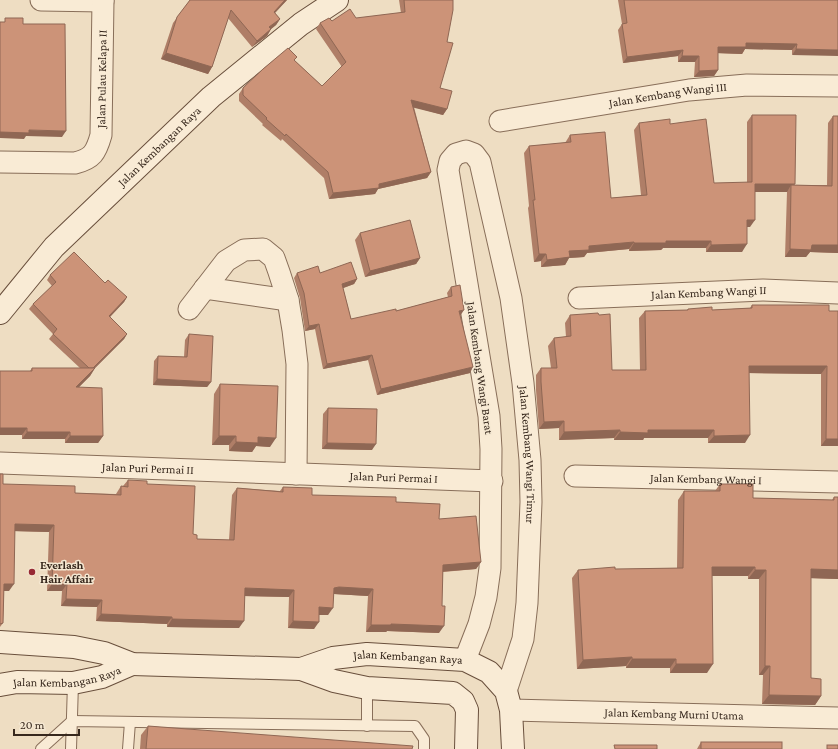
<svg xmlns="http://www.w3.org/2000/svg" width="838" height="749" font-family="'Crimson Pro',serif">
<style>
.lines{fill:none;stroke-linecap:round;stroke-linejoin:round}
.lane-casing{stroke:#886e59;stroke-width:12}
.street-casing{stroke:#886e59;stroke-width:23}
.secondary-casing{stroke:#694f3c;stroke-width:24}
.lane{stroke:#f9ebd5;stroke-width:10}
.street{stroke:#f9ebd5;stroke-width:21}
.secondary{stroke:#f9ebd5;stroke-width:22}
.wall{fill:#af7e67}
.shaded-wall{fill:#8f6754}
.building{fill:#cc9378;stroke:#8f6754}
.poi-dot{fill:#972934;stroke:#f5e8d2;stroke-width:1.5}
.labels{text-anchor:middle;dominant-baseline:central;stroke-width:3;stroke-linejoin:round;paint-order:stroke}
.street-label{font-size:12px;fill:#37281d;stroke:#f5e8d2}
.poi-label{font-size:12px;font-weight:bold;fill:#37281d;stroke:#f5e8d2;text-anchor:start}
</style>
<rect width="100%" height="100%" fill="#eeddc2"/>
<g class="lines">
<defs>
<g id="lane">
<polyline points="367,688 367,726"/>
<polyline points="41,749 72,721 415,726 424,739 424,749"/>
<polyline points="71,749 73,683"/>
<polyline points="128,749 130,722"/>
</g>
<g id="street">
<polyline points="41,0 103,1"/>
<path id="s1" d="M 500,121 L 689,90 L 747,85 L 838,86"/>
<path id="s2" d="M 0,162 L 75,163 C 92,159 96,153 101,135 L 103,0"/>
<polyline points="205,288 288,300"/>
<path id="s3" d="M 579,298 L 763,290 L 838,293"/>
<polyline points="189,309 226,261 244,250 263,249 274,258 279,272 288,300 293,330 297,364 296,474"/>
<path id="s4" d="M 0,463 L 492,481"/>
<path id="s5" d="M 575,476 L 838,482"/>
<path id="s6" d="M 465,660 L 479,624 L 486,597 L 490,568 L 491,449 L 489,416 L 448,170 L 450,161 L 456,154 L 466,151 L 474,154 L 480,162 L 511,298 L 523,383 L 530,460 L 531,502 L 527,603 L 523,639 L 506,691"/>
<path id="s7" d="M 511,710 L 838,718"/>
</g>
<g id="secondary">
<path id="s8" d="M 0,313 L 54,247 L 211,97 L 301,24 L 337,0"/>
<polyline points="0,642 74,647 104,653 132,664 301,669 334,681 367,688 453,693 463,701 467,710 466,749"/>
<path id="s9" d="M 301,669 L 333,658 L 367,654 L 465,660 L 489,672 L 506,691 L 511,710 L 513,749"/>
<path id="s10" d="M 0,685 L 17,682 L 73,683 L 102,677 L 132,664"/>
</g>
</defs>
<use href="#lane" class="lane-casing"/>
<use href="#street" class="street-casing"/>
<use href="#secondary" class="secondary-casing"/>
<use href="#lane" class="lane"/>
<use href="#street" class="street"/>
<use href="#secondary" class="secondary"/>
</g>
<g class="wall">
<polygon points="190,0 287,0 275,13 280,19 276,25 271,29 267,36 252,47 228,18 212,67 208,74 161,59 173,23"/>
<polygon points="399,0 453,0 440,88 447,109 443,115 414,107 431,172 427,178 378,189 375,194 329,199 324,178 282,139 281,141 262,125 263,124 239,101 239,94 243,88 295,61 322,86 342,67 316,29 320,23 332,21 401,13"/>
<polygon points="618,0 838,0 792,55 792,50 745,49 742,54 718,53 718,70 714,76 694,77 695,62 678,62 678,56 623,63 618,30 622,24"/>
<polygon points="752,115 795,185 827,185 828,123 833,116 838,253 810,252 806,257 785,257 787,192 755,192 750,227 747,227 742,252 706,252 706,248 663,248 661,250 629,251 629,249 587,253 584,257 569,258 565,265 541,267 541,261 534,262 528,208 529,206 524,153 529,146 565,143 570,135 611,198 641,195 634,130 639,123 670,124 714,183 747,183 747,122"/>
<polygon points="360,233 420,258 416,264 365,277 355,240"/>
<polygon points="297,273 320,273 357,279 354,284 343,288 351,319 396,311 448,297 447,293 451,287 460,316 470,373 377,395 368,360 323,369 315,329 305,331 300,298 294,278"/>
<polygon points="50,275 105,283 127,297 124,302 110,317 127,334 124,339 95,368 90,376 78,388 103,436 98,443 65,443 65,439 22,439 22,435 30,371 32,368 80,368 49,339 53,334 29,309 33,304 52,286 47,280"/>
<polygon points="752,305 829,311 838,446 821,446 821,374 749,373 745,443 708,443 708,438 644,438 643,440 614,440 614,438 559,440 559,428 539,429 536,390 536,375 541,368 551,368 548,346 554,338 566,337 565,323 570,315 612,370 640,370 639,318 645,311 687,310 688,309 712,310 750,308"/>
<polygon points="189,334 211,382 207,387 153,385 154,361 158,356 184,357 185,340"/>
<polygon points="220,384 270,447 256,446 252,452 229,451 229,445 212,445 214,394"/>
<polygon points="328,408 372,450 322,449 323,414"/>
<polygon points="0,474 3,484 75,493 116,494 121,486 123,486 128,480 147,484 197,539 229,540 232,495 237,488 280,491 283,487 312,495 396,502 439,519 481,562 476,569 443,572 439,633 387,631 386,632 366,632 368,596 334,594 328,615 319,615 314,629 288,628 289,597 245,596 239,628 167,627 167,624 96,621 97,607 61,606 62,591 47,591 49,532 15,531 9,591 4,591 3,623 0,627"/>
<polygon points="720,484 753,498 832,500 834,497 838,497 838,579 811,578 811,678 821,696 815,705 762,704 763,675 759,675 759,579 748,579 748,576 712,576 707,673 670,673 670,668 626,668 626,666 577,669 572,578 578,570 677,568 678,500 684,491 715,491"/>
<polygon points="148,726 412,749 140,749 141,735"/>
<polygon points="701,742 701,749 697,749"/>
</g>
<g class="shaded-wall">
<polygon points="285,0 287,0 270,18 274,12"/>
<polygon points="280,19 276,25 265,34 269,27"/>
<polygon points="271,29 267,36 252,47 257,41"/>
<polygon points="746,43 797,44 792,50 745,49 742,54 714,53 718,47"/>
<polygon points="796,49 838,50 838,56 792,55"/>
<polygon points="683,50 678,56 623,63 627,57"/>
<polygon points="166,53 212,67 208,74 161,59"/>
<polygon points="682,56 699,56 695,62 678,62"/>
<polygon points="718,70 714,76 694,77 699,71"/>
<polygon points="411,100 447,109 443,115 407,106"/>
<polygon points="29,130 66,131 62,137 26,136 24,139 0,138 0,132"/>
<polygon points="431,172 427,178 378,189 375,194 329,199 333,193 379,184"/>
<polygon points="755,184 795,184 791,185 787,192 750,192"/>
<polygon points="747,220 755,220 750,227 741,227"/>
<polygon points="666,241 711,241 706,248 663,248 661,250 629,251 634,243"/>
<polygon points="634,242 629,249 587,253 584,257 569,258 565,265 541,267 547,260 569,251 589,246"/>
<polygon points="747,244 742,252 706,252 711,245"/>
<polygon points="812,245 838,245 838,253 810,252 806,257 785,257 790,249"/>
<polygon points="539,254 546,254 541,261 534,262"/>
<polygon points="420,258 416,264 365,277 370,271"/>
<polygon points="357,279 354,284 338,290 342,284"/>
<polygon points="127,297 124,302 106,321 109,316"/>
<polygon points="464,310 460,316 459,311"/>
<polygon points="319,324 315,329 305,331 309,326"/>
<polygon points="127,334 124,339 88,375 91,371"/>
<polygon points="372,355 368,360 323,369 327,364"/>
<polygon points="749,366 827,366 821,374 744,373"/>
<polygon points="473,367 470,373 377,395 381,389"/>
<polygon points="95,368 90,376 71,395 76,387"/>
<polygon points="157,379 211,382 207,387 153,385"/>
<polygon points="564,421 559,428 539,429 544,422"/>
<polygon points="0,428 27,428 22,435 0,435"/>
<polygon points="620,430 614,438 559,440 564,432"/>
<polygon points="648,430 714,430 708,438 644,438 643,440 614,440 620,432"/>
<polygon points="27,432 70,432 65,439 22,439"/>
<polygon points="750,435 745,443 708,443 714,436"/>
<polygon points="70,436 103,436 98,443 65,443"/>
<polygon points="219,436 236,436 229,445 212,445"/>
<polygon points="258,437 276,438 270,447 256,446 252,452 229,451 236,442"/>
<polygon points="826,439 838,439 838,446 821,446"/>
<polygon points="327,443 376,444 372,450 322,449"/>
<polygon points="15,524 54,525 49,532 10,531"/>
<polygon points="481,562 476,569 438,572 443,565"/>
<polygon points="712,567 755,567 748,576 706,576"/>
<polygon points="811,569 838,570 838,579 805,578"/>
<polygon points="755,570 766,570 759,579 748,579"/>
<polygon points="4,584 14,584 9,591 0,591"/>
<polygon points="52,584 67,584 62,591 47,591"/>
<polygon points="339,587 373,589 368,596 334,594 334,588"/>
<polygon points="245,588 294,590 289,597 240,596"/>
<polygon points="66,599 102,600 97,607 61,606"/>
<polygon points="319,607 333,608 328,615 314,615"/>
<polygon points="101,614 172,617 167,624 96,621"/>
<polygon points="172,619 244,621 239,628 167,627"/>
<polygon points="293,621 319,622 314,629 288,628"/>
<polygon points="391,624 444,626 439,633 387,631 386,632 366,632 371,625"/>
<polygon points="632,657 626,666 577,669 583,660"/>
<polygon points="632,659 676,659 670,668 626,668"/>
<polygon points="676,664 713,664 707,673 670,673"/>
<polygon points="765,666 770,666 763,675 759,675"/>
<polygon points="769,695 821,696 815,705 762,704"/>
</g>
<g class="building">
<polygon points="190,0 285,0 274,12 280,19 269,27 271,29 257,41 231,10 212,67 166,53 177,17"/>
<polygon points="404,0 453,0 453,10 447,42 453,43 440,88 452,91 447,109 411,100 431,172 379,184 379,188 333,193 328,172 286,134 285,136 266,119 267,118 243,95 243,88 263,69 288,48 297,57 294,60 322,86 346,62 320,23 329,18 332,21 350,9 356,18 405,12"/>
<polygon points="624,0 838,0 838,50 796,49 797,44 746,43 746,47 718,47 718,70 699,71 699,56 682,56 683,50 627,57 622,24 627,23"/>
<polygon points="5,18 23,18 23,24 65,24 66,131 29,130 29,133 0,132 0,22 5,22"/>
<polygon points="752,115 796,115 795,184 755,184 755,220 747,220 747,244 711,245 711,241 666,241 666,243 634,243 634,242 589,246 589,250 569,251 570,257 547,260 546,254 539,254 533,200 535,200 529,146 571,142 570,135 605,132 611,198 647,195 639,123 670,119 670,124 706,119 714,183 752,182"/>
<polygon points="833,116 838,116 838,245 812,245 811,250 790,249 791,185 832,186"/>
<polygon points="410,220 420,258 370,271 360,233"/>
<polygon points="74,252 105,283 108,280 127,297 109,316 127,334 93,368 89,368 53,334 57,329 33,304 56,282 50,275"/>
<polygon points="351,262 357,279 342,284 351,319 396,309 396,311 452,296 451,287 460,285 464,310 459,311 473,367 381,389 372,355 327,364 319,324 309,326 304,293 297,273 318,266 320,273"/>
<polygon points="752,305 829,305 829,311 838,311 838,439 826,439 827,366 749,366 750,435 714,436 714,430 648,430 648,433 620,432 620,430 564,432 564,421 544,422 541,382 541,368 557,368 554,338 571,336 570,315 598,313 599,315 610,314 612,370 646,370 645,311 688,310 688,309 712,307 712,310 752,308"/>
<polygon points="189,334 213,336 211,382 157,379 158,356 187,357"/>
<polygon points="32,368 95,368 76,387 102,388 103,436 70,436 70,432 27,432 27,428 0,428 0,371 32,371"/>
<polygon points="220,384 278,386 276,438 258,437 258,443 236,442 236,436 219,436"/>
<polygon points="328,408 377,409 376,444 327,443"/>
<polygon points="0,474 3,474 3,484 75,486 75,493 121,495 121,486 128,487 128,480 147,481 147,484 195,486 193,534 197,535 197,539 234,540 237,488 283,492 283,487 312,488 312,495 396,497 396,502 440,504 439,519 476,516 481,562 443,565 442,606 445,606 444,626 391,624 391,625 371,625 373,589 339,587 334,588 333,608 319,607 319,622 293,621 294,590 245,588 244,621 172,619 172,617 101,614 102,600 66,599 67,584 52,584 54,525 15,524 14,584 4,584 3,623 0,624"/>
<polygon points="720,484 753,484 753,498 834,500 834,497 838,497 838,570 811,569 811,678 821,679 821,696 769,695 770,666 765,666 766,570 755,570 755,567 712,567 713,664 676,664 676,659 632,659 632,657 583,660 578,570 615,567 615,569 683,568 684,491 720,491"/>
<polygon points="148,726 413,746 412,749 146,749"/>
<rect x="701" y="742" width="81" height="7"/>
<polygon points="614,745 657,745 657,749 615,749"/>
<rect x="827" y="745" width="11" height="4"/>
</g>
<circle class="poi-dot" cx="32" cy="572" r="4"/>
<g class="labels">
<g class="street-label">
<text stroke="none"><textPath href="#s2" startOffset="172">Jalan Pulau Kelapa II</textPath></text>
<text stroke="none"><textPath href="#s1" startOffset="170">Jalan Kembang Wangi III</textPath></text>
<text stroke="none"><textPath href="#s8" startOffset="231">Jalan Kembangan Raya</textPath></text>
<text stroke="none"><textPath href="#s3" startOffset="130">Jalan Kembang Wangi II</textPath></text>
<text transform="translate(480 368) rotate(82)">Jalan Kembang Wangi Barat</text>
<text stroke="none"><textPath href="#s6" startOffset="842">Jalan Kembang Wangi Timur</textPath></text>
<text stroke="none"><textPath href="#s4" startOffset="148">Jalan Puri Permai II</textPath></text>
<text stroke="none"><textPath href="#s4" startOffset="394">Jalan Puri Permai I</textPath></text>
<text stroke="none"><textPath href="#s5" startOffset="131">Jalan Kembang Wangi I</textPath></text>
<text stroke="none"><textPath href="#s9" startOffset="109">Jalan Kembangan Raya</textPath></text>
<text stroke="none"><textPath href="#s10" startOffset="68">Jalan Kembangan Raya</textPath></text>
<text stroke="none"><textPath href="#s7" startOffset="163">Jalan Kembang Murni Utama</textPath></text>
</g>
<g class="poi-label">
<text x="40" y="565">Everlash<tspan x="40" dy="14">Hair Affair</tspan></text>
</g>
</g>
<path d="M14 729v6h65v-6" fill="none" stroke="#37281d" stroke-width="2"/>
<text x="20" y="729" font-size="12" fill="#37281d" stroke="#f5e8d2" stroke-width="3" paint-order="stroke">20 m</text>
</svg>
